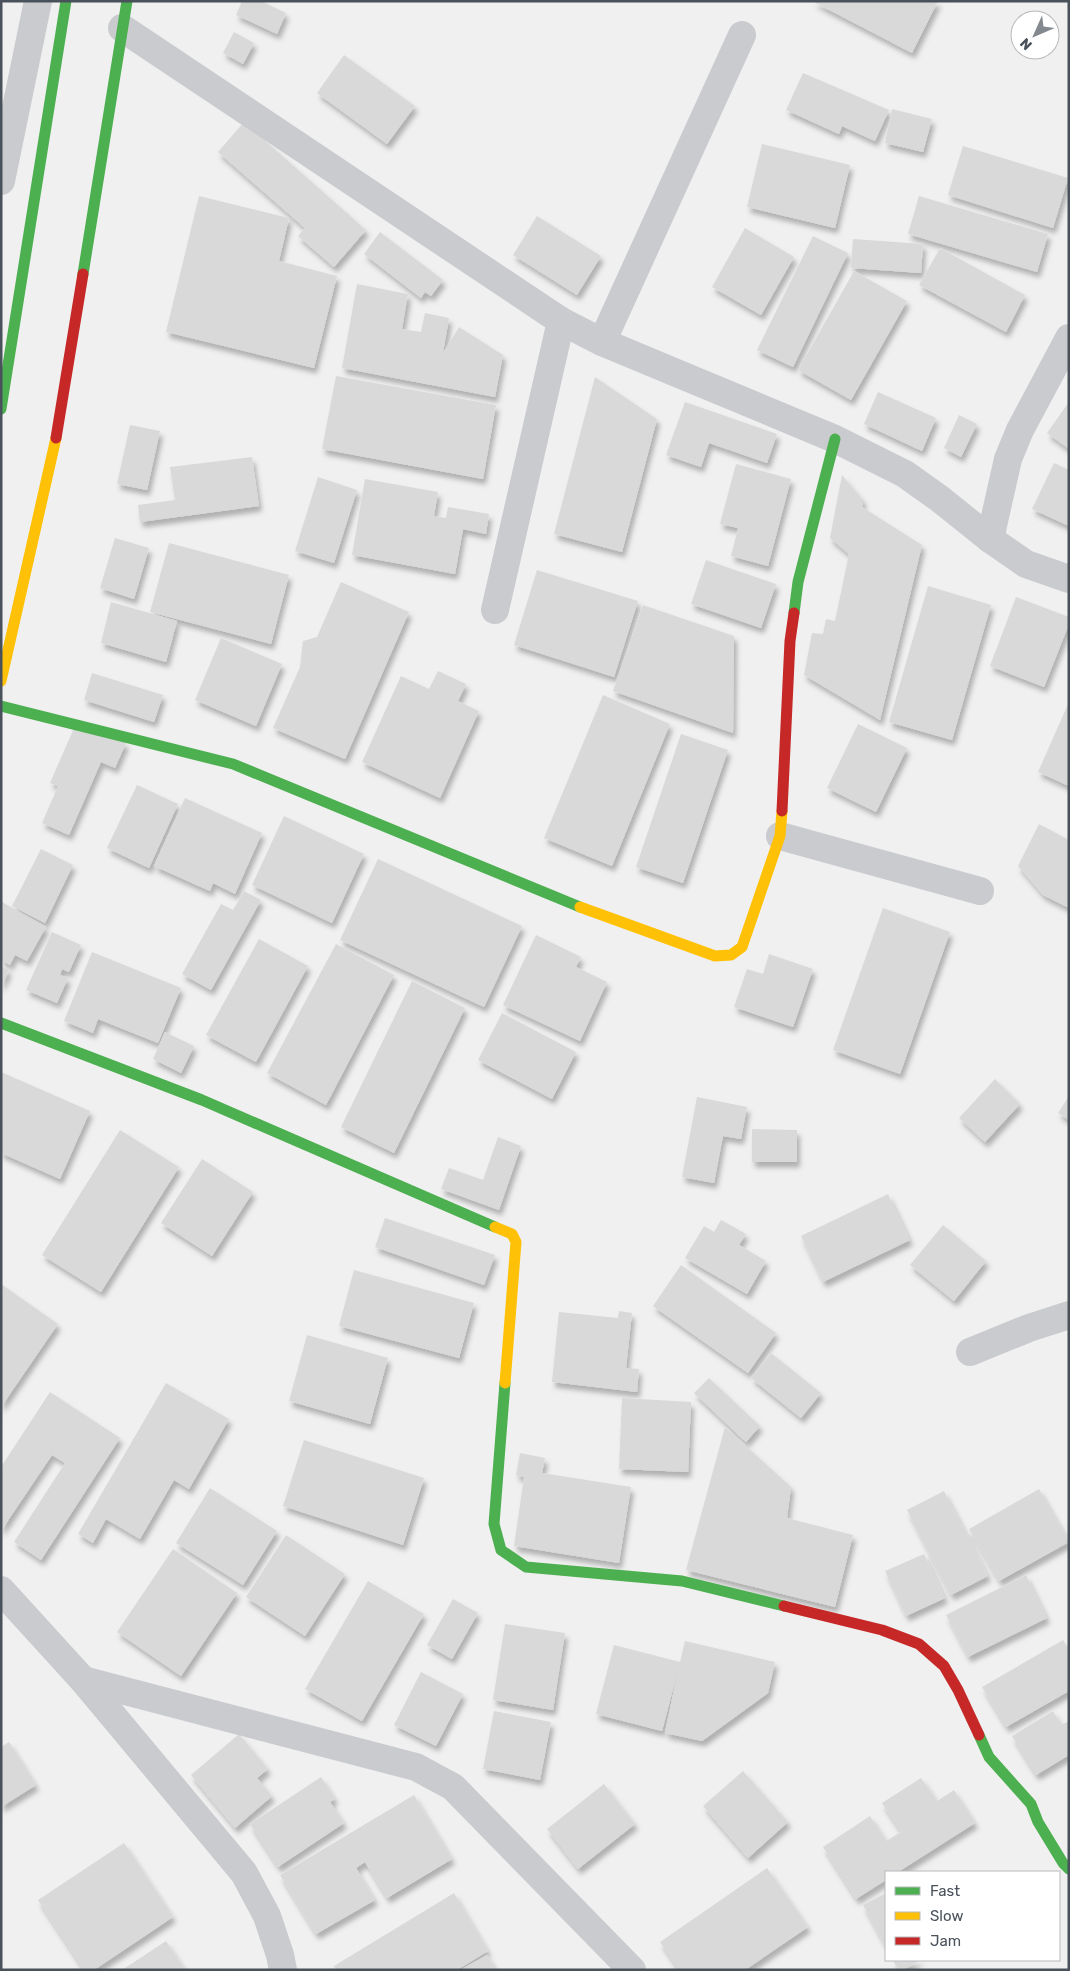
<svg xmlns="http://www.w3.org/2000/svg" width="1070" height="1971" font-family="Rubik,sans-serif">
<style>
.building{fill:#d9d9da;filter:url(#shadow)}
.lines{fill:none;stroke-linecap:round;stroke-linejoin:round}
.street{stroke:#cacbce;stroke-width:28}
.fast{stroke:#4caf50;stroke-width:11}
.slow{stroke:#ffc107;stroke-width:11}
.jam{stroke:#c62828;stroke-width:11}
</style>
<defs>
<filter id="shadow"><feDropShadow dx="3" dy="5.5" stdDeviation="2.5" flood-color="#0004"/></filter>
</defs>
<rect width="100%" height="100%" fill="#f0f0f0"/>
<g class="building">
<polygon points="242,1 261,1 286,13 277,34 236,15"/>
<polygon points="812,1 938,1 912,53"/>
<polygon points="234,32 254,43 243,64 223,53"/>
<polygon points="344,55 415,106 387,144 317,93"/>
<polygon points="803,73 889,110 875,141 842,126 839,134 786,110"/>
<polygon points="892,109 932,119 923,152 885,143"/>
<polygon points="244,122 366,230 334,267 298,236 305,228 218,152"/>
<polygon points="762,144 850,165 835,228 747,207"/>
<polygon points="963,146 1068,178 1053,228 948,195"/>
<polygon points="199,196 289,218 279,261 337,276 314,368 166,332"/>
<polygon points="919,196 1048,234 1037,272 908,234"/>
<polygon points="537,216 601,256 577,295 513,255"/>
<polygon points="745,228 794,257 761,315 712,287"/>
<polygon points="380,232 443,280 431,296 425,292 421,298 364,254"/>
<polygon points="813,236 848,253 793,367 757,350"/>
<polygon points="853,239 923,244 921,273 851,268"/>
<polygon points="940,248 1025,295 1006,332 919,285"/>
<polygon points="854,271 907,301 851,400 798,370"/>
<polygon points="357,284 408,294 402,329 421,332 425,313 449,318 443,353 459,327 503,355 495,397 342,368"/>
<polygon points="336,376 496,405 483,479 322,449"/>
<polygon points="595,377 657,419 622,552 554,534"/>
<polygon points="878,392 936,418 922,451 864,424"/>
<polygon points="685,402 777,434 767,463 709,443 701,467 666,455"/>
<polygon points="1069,402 1069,449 1047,433"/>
<polygon points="959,415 977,424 961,457 944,448"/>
<polygon points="130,425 160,431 147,490 117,484"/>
<polygon points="252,457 259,506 140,522 138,505 175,500 170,467"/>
<polygon points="1054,463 1069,470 1069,526 1032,509"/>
<polygon points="736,464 791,479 768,566 731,556 738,528 720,524"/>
<polygon points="842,475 863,500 862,507 922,545 880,720 804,675 812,633 823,634 826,619 835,621 849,554 830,538"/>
<polygon points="318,477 357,490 334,563 295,551"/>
<polygon points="365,479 438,492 434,516 446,518 448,507 489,514 486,534 463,529 455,574 352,555"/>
<polygon points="115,538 149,548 134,599 100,588"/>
<polygon points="169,543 289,575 271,644 150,612"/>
<polygon points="706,560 776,584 761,628 691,604"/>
<polygon points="537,570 638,601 614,677 514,645"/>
<polygon points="341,582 409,612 345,759 273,728 300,667 303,641 317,637"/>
<polygon points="928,586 991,605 952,740 889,722"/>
<polygon points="1016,597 1069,617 1069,624 1044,687 990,666"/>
<polygon points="111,602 177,621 166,662 101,643"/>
<polygon points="643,605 734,636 733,733 613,691"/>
<polygon points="221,638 282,664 256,726 195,700"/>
<polygon points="438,671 466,684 458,701 479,711 440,798 362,762 401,676 429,689"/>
<polygon points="92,673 163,695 154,722 84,700"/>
<polygon points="603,695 670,724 612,866 544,838"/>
<polygon points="1069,702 1069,786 1038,772"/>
<polygon points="77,721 126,743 115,768 101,762 69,835 42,823 58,786 50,783"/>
<polygon points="858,724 907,748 876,812 827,788"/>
<polygon points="681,734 728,750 683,883 636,867"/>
<polygon points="137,785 178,804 149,868 107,848"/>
<polygon points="185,798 262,833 235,894 213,883 210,891 154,866"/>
<polygon points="284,816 364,854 332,923 252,885"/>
<polygon points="1039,824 1069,840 1069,908 1043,895 1018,866"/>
<polygon points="41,849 73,865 45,923 12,906"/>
<polygon points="378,859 522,926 484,1007 340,940"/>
<polygon points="244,891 261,900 211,990 182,974 221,904 233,910"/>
<polygon points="2,902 46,927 27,961 15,955 10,965 1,960"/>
<polygon points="883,908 950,932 900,1074 833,1050"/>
<polygon points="52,932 81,945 69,972 62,969 60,975 68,978 57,1003 26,990"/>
<polygon points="536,935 581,957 576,967 607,982 580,1041 503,1005"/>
<polygon points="259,939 308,966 256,1062 206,1035"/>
<polygon points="336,944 394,975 326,1105 267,1073"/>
<polygon points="92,952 181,988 158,1043 98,1019 93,1033 64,1021"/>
<polygon points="769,954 813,969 793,1027 734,1007 747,969 763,974"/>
<polygon points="1,966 9,970 1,987"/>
<polygon points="412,981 465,1008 394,1153 341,1127"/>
<polygon points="502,1013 576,1052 552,1099 478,1060"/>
<polygon points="165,1032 194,1046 181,1073 153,1059"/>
<polygon points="1,1072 90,1111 60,1179 1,1153"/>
<polygon points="995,1079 1020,1104 985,1142 959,1118"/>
<polygon points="1069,1096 1069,1120 1058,1113"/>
<polygon points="697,1097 747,1107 741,1139 723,1136 714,1183 682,1177"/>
<polygon points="752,1129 797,1130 797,1162 752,1162"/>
<polygon points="120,1130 179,1167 101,1292 42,1255"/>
<polygon points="498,1137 521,1146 499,1210 441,1189 449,1168 483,1180"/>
<polygon points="202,1159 253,1192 212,1256 161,1223"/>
<polygon points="888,1194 910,1240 823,1282 801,1236"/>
<polygon points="385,1218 495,1255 484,1285 375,1247"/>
<polygon points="721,1220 746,1234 739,1245 766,1261 747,1294 685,1258 704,1226 714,1232"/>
<polygon points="943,1225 986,1261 954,1301 910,1265"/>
<polygon points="681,1265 776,1333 748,1373 653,1306"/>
<polygon points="354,1270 474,1303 459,1358 339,1326"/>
<polygon points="1,1284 58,1324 1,1407"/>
<polygon points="619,1311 632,1313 626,1368 639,1369 637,1392 552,1382 559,1312 618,1318"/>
<polygon points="307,1335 388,1358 370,1424 289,1401"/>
<polygon points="771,1353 821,1393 801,1418 751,1378"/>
<polygon points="709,1378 760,1426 746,1442 694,1393"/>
<polygon points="166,1383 229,1419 189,1489 174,1480 140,1539 106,1519 93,1543 78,1534"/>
<polygon points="50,1392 120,1438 41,1560 14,1542 65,1463 52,1455 1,1531 1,1467"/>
<polygon points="622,1398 691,1402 688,1472 619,1469"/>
<polygon points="725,1427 791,1487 787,1518 853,1535 835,1607 686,1570"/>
<polygon points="304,1440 424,1478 403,1545 283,1506"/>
<polygon points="520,1453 545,1458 542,1473 631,1487 619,1563 514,1546 524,1477 516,1475"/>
<polygon points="210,1488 277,1531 243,1585 176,1543"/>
<polygon points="1039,1489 1069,1542 999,1581 969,1529"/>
<polygon points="944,1491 988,1576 951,1595 907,1510"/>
<polygon points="286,1535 345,1574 305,1636 246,1597"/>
<polygon points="173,1549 237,1593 181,1676 117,1632"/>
<polygon points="924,1554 945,1598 906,1616 885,1571"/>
<polygon points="1026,1575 1047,1618 968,1657 946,1615"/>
<polygon points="368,1581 424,1614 362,1721 305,1689"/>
<polygon points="453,1599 478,1613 452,1659 427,1645"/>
<polygon points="505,1624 565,1633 553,1710 493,1700"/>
<polygon points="1063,1640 1069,1650 1069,1691 1006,1727 982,1687"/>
<polygon points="685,1641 775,1662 768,1693 702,1741 665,1733 678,1670 662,1731 596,1714 614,1645 680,1662"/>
<polygon points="421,1672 463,1694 436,1746 394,1725"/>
<polygon points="494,1711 551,1722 540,1780 483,1769"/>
<polygon points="1053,1711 1061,1725 1069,1721 1069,1755 1036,1775 1012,1736"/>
<polygon points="239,1734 268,1769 257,1778 272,1796 235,1828 191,1775"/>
<polygon points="9,1742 36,1785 1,1807 1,1747"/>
<polygon points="743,1771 788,1822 748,1858 703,1806"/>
<polygon points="321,1777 335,1799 330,1802 344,1823 278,1867 250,1824"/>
<polygon points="921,1778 937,1801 954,1790 975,1823 898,1872 886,1872 886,1880 856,1899 823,1847 870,1816 886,1841 901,1832 882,1803"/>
<polygon points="604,1784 635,1824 578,1869 547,1829"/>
<polygon points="414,1795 452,1859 387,1898 365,1862 356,1868 375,1900 316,1934 280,1875"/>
<polygon points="124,1843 173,1917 94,1970 84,1970 38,1900"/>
<polygon points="767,1868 808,1927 745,1970 679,1970 660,1942"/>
<polygon points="454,1893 488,1951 457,1970 336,1970 334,1966"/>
<polygon points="886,1893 886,1947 863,1905"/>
<polygon points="166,1941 185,1970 122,1970"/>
<polygon points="487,1955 496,1970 460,1970"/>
<polygon points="893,1960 921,1960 903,1970 898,1970"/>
</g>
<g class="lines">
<g class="street">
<polyline points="122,28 561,321 602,342 835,439 905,474 940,499 990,539 1026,564 1069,579"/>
<polyline points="1,181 38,1"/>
<polyline points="602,342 742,35"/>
<polyline points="990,539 1008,459 1020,430 1069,338"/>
<polyline points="495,610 561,321"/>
<polyline points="780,836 980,891"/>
<polyline points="970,1352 1029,1328 1069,1315"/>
<polyline points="1,1590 83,1680 244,1873 267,1916 280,1955 283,1970"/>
<polyline points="83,1680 416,1767 453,1787 632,1970"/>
</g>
<g class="fast">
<polyline points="83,274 127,1"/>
<polyline points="1,409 66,1"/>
<polyline points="794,613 798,582 835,439"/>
<polyline points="1,706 233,764 580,907"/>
<polyline points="1,1023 202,1100 495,1227"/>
<polyline points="505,1383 494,1524 501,1550 526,1567 682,1581 784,1606"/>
<polyline points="979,1735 989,1757 1031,1804 1038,1822 1063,1863 1069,1869"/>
</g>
<g class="slow">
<polyline points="1,681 56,438"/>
<polyline points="580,907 715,956 731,955 742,947 780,836 782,811"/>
<polyline points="495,1227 512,1234 516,1242 505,1383"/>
</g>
<g class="jam">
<polyline points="56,438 83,274"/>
<polyline points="782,811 790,641 794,613"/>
<polyline points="784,1606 882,1630 919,1644 944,1666 958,1690 979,1735"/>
</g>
</g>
<rect width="1070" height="1971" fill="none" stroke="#49515a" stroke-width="5"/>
<rect x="885" y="1871" width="175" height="90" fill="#ffffff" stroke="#b6b9bd"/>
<rect x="895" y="1887" width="25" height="8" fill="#4caf50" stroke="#b6b9bd"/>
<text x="930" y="1896" font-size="15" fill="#49515a">Fast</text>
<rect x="895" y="1912" width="25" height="8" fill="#ffc107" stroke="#b6b9bd"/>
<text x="930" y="1921" font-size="15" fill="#49515a">Slow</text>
<rect x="895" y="1937" width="25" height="8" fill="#c62828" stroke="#b6b9bd"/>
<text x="930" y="1946" font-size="15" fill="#49515a">Jam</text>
<g transform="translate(1035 35) rotate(225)"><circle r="24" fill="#ffffff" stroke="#b6b9bd"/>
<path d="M0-4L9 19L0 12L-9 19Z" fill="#83898e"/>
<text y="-8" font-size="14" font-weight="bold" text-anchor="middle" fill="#49515a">N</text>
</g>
</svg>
